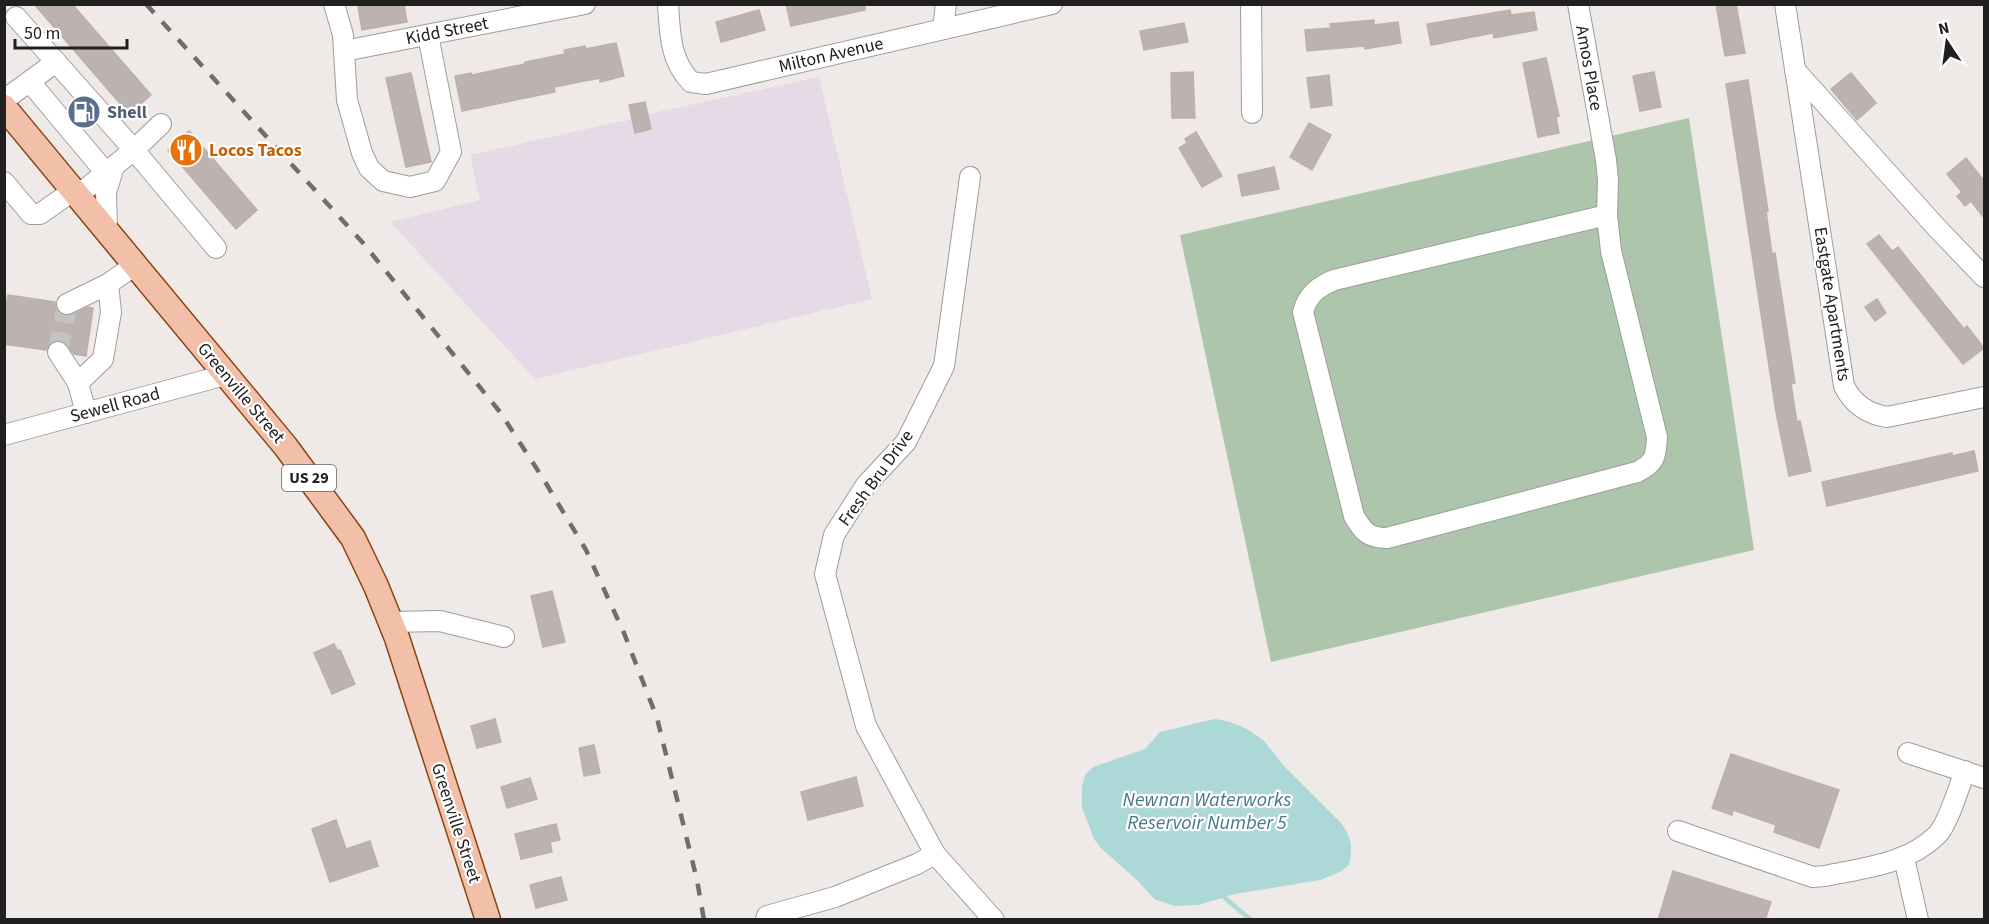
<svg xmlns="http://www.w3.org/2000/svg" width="1989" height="924" font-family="'Source Sans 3',sans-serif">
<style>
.industrial{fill:#e7dae7}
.cemetery{fill:#adc5ab}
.water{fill:#acd8d7}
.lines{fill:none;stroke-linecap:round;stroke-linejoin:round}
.stream{stroke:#acd8d7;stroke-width:4.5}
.building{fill:#bcb2b0;stroke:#bfafab;stroke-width:1.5}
.minor-tunnel{stroke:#c6c2bf;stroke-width:20;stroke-dasharray:20 10;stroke-linecap:butt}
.minor-casing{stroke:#9d9d9d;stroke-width:22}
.major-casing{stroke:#8a4411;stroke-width:27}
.minor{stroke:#fff;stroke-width:20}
.major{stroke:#f2c0a9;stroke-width:24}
.rail{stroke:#6e6e6e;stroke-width:4.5;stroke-dasharray:12 12;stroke-linecap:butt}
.labels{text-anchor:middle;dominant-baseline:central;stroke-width:4.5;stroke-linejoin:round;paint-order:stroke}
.shield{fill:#fff;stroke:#636363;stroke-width:1.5}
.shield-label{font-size:16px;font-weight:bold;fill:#202020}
.street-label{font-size:18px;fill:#202020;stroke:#fff}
.service-label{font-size:18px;font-weight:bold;fill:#4e5e75;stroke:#fff;text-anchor:start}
.food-label{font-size:18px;font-weight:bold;fill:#c56008;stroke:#fff;text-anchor:start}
.water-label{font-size:20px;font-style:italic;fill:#487787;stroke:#fff}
</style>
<rect width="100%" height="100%" fill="#efeae7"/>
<polygon class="industrial" points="819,77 872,299 535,379 390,222 480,200 470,155 631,119 629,105 645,102 648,114"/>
<polygon class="cemetery" points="1689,118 1754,550 1271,662 1180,235"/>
<path class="water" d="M 1214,719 C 1234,721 1249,729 1264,741 L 1284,766 L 1341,823 L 1347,832 L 1351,843 L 1351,854 L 1349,865 L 1340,872 L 1320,880 L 1235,894 L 1198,905 L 1175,906 L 1154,899 L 1139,882 L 1101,848 L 1094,839 L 1082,808 L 1082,786 L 1085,775 L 1093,767 L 1145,749 L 1160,732 Z"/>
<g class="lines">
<polyline class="stream" points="1225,898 1251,920"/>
</g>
<g class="building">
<polygon points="34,4 72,4 151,95 129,114"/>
<polygon points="366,4 404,4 407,22 362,30 358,6"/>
<polygon points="786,4 865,4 865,10 791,26"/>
<polygon points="1716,4 1736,4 1745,53 1725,56"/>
<polygon points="759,10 765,30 721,42 716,22"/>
<polygon points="1510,10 1511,15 1534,12 1537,30 1494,38 1493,33 1431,45 1427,24"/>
<polygon points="1374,20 1374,25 1398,22 1401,43 1365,49 1364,46 1307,51 1305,30 1331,28 1330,24"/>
<polygon points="1184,23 1188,42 1144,50 1140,31"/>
<polygon points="616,43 624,76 600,82 600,78 554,87 555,92 462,111 455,76 471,73 472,75 525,64 525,62 565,54 564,50 585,46 586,49"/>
<polygon points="1546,58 1559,116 1556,117 1559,133 1538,137 1523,63"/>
<polygon points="1193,72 1195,118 1172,118 1171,73"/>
<polygon points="1654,72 1661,107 1640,111 1633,76"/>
<polygon points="411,73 431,162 406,167 386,78"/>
<polygon points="1851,73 1876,103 1857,120 1831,89"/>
<polygon points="1329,75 1332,105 1311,108 1307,78"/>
<polygon points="1748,80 1768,211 1766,211 1772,254 1775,253 1795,383 1791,384 1797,422 1800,421 1811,471 1789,476 1776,412 1726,84"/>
<polygon points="645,102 651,129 635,133 629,105"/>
<polygon points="1309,123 1331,135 1312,170 1290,157"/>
<polygon points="189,131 257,210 236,229 168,150"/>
<polygon points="1196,132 1222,176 1202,187 1179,148 1187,143 1185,139"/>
<polygon points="1966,158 1984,181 1984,218 1971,201 1965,206 1957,196 1962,192 1947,174"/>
<polygon points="1274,167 1279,189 1242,196 1238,175"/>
<polygon points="1879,235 1892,251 1898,247 1964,329 1967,326 1984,348 1963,364 1867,244"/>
<polygon points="8,295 55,302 57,310 66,316 72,315 88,307 93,308 86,356 74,354 64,342 58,340 51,342 46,350 4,344 4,316"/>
<polygon points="1877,299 1886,313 1875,321 1865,307"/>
<polygon points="1974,451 1978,471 1827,506 1822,482 1952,453 1952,456"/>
<polygon points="552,591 565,642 543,647 531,596"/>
<polygon points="334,644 338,651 340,650 355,684 332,694 314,653"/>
<polygon points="495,719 501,742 477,748 471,726"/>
<polygon points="594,745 600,773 584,776 579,748"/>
<polygon points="1731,754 1839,790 1819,848 1774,832 1776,825 1733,810 1732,815 1712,808"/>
<polygon points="856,777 863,806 808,820 801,792"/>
<polygon points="530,778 537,799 507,808 501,787"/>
<polygon points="336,820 346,849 370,841 378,866 330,882 312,829"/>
<polygon points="556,824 560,840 550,842 552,852 521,859 515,834"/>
<polygon points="1673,871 1771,902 1765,920 1658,920"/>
<polygon points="561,877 567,900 536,908 530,885"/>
</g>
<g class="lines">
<polyline class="minor-tunnel" points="58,352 67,304"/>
<defs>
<g id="minor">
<polyline points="334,4 343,35 347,100 362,153 369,168 383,181 410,187 435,181 451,152 428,35"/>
<path d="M 668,4 C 670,34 670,60 691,82 L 706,84 L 1052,4"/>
<polyline points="1251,4 1252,113"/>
<path d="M 1578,4 L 1606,160 L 1608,180 L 1607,215 L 1611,251 L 1657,437 C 1656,457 1655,463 1637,472 L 1387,538 C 1369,538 1363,532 1354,516 L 1303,312 C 1308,294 1318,287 1334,280 L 1607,215"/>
<path d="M 1785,4 L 1844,386 C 1853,404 1868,414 1887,417 L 1984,397"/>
<polyline points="943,29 946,4"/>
<polyline points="344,51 585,4"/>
<polyline points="56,62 134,150 216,248"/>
<polyline points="1795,70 1937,228 1984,277"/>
<polyline points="30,82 106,173"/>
<polyline points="4,100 56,62 16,17"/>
<polyline points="970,177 944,366 906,442 866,485 834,535 825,574 866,726 935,854 994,920"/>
<polyline points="4,182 31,214 40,214 74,190"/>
<polyline points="78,195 134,150 161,124"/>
<polyline points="107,229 106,192 114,167"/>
<polyline points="67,304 108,284"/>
<polyline points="58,352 78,383"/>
<polyline points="86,413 78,383 103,359 111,312 108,284 135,265"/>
<polyline points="4,435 225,375"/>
<polyline points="390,622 440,621 504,637"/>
<polyline points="1908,753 1984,778"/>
<path d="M 1678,831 L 1813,877 L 1825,876 C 1863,868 1908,864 1937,835 C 1948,824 1959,787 1965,771"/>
<polyline points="1904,858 1918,920"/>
<polyline points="766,920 767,916 835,897 917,864 935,854"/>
</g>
<polyline id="major" points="4,107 286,447 353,538 376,586 397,638 488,920"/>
</defs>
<use href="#minor" class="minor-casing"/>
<use href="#major" class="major-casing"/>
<use href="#minor" class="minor"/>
<use href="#major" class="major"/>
<polyline class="rail" points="146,4 363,243 500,412 544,480 586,550 624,633 657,718 697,880 704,920"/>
</g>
<defs>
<symbol id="fuel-disc" viewBox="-11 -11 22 22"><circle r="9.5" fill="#5c6f8a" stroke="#fff"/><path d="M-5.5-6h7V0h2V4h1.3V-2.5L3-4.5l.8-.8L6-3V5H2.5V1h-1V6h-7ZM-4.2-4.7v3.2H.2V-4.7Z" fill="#fff"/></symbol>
<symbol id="restaurant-disc" viewBox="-11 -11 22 22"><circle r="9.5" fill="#e8710a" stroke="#fff"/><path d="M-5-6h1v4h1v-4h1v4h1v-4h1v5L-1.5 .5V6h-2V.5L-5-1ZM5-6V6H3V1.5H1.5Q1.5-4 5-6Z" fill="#fff"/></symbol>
</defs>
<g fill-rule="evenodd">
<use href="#fuel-disc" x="65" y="93" width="38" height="38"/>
<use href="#restaurant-disc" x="167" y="131" width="38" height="38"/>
</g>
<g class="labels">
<rect class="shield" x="282" y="465" width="54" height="26" rx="4.5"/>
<g class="shield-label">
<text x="309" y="478">US 29</text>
</g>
<g class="street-label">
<text transform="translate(447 31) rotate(-11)">Kidd Street</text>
<text transform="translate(831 55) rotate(-13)">Milton Avenue</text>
<text transform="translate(1589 68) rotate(80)">Amos Place</text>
<text transform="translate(1832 304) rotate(81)">Eastgate Apartments</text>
<text transform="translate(241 393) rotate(50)">Greenville Street</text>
<text transform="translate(115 405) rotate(-15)">Sewell Road</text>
<text transform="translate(876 478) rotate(-54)">Fresh Bru Drive</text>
<text transform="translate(456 823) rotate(72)">Greenville Street</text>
</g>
<g class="service-label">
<text x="107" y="112">Shell</text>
</g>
<g class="food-label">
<text x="209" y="150">Locos Tacos</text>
</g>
<g class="water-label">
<text x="1207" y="800">Newnan Waterworks<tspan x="1207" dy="23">Reservoir Number 5</tspan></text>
</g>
</g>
<rect width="1989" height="924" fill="none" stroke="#202020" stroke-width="12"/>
<g transform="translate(1947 42) rotate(347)" stroke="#ffffff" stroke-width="4.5" paint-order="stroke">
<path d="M0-4.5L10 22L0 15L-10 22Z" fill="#202020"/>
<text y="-9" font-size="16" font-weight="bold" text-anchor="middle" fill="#202020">N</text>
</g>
<path d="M15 39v9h112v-9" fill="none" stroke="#202020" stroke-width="3"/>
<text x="24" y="39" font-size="18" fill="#202020" stroke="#ffffff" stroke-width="4.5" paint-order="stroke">50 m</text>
</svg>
